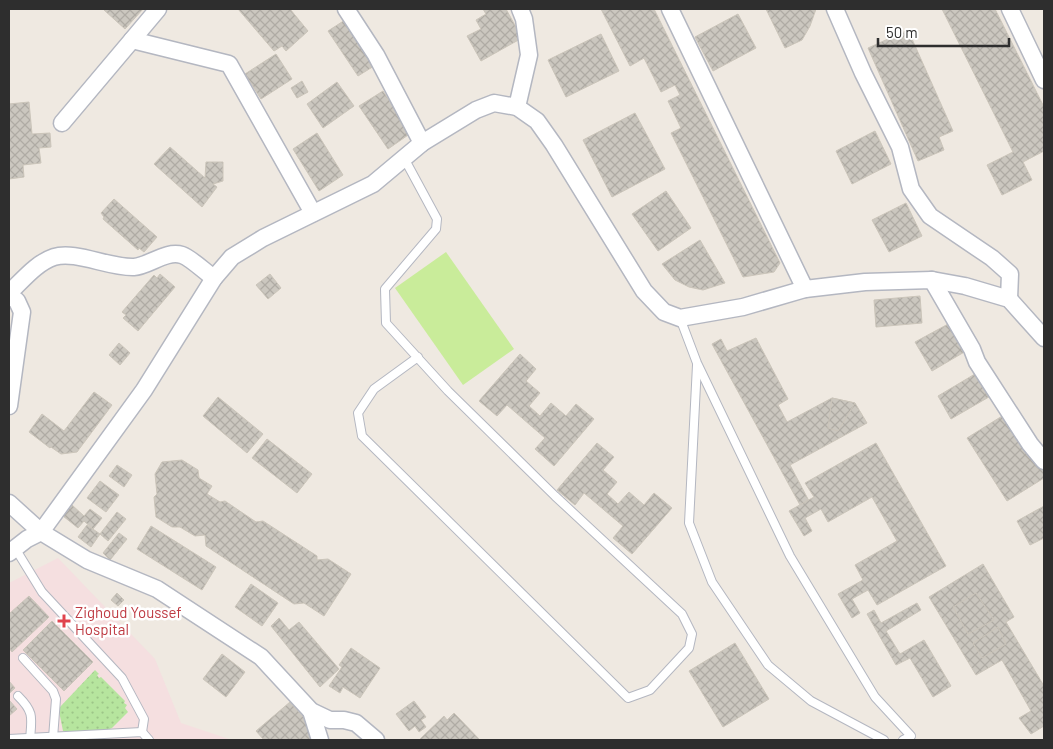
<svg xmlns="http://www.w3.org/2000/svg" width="1053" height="749" font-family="Barlow,sans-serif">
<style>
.medical{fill:#f5dfe0}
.green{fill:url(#green-dots)}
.pitch{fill:#c9ec9a}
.building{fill:url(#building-cross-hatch);stroke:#cbc5ba}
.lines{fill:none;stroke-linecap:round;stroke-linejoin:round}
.lane-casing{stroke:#b4b7c1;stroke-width:10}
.street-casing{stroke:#b4b7c1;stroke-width:19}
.lane{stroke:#fff;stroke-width:8}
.street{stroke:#fff;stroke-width:16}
.health-dot{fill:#e0444e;stroke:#fff;stroke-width:2}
.labels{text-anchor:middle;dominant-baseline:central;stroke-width:5;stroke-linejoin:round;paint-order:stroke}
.health-label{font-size:15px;fill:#be3a42;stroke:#fff;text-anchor:start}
</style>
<defs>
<pattern id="green-dots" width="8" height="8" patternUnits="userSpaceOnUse" patternTransform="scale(1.25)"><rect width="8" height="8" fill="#b6e59e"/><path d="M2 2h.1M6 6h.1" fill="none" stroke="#9dc588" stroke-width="1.8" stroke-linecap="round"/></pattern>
<pattern id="building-cross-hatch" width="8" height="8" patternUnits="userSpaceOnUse" patternTransform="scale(1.25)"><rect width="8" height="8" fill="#cbc7bf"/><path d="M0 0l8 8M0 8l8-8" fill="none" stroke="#afaba4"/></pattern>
</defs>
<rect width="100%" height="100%" fill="#efe9e1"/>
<polygon class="medical" points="58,558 155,659 181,723 232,740 9,740 9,583"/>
<polygon class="green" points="95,670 99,674 97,675 99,678 101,677 125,701 124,703 127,705 125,708 128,712 112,728 105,731 63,731 59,711 60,707"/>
<polygon class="pitch" points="446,252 514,349 463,385 395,288"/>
<g class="building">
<polygon points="106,9 143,9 125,29 104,10"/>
<polygon points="238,9 290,9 308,31 286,51 282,46 274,51"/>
<polygon points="483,9 506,9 522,38 481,61 467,36 481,29 476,20 486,14"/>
<polygon points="601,9 654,9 780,263 774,272 743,277 671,133 681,128 668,101 680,95 675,85 661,92 644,58 630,66"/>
<polygon points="766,9 816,9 810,26 802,40 785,48"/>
<polygon points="942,9 995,9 1044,107 1044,151 1023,162 1032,180 1002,195 987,165 1013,152"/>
<polygon points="738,14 756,48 713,71 695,37"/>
<polygon points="345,20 374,66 358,76 328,31"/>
<polygon points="908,30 953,131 939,137 944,150 918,161 868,48"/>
<polygon points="601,34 619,71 566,97 548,60"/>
<polygon points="276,54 292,79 261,99 245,74"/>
<polygon points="302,81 308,92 297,98 291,88"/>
<polygon points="337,82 354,106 323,128 307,104"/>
<polygon points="383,91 411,133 388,149 359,106"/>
<polygon points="29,102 32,134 50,133 51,147 39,148 41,163 23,165 24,177 9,179 9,104"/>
<polygon points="635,113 665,169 612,197 583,140"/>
<polygon points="875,131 891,164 852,184 836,151"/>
<polygon points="317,133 343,175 319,191 293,149"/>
<polygon points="170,147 205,178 206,162 223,162 223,181 213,184 217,187 202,207 154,164"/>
<polygon points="666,191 691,228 658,251 632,214"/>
<polygon points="114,199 157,237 144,252 139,248 138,250 103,219 104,217 101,213"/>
<polygon points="906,203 922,236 889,252 872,220"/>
<polygon points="700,240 725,283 703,290 689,287 675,280 662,264"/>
<polygon points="160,274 175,287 138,331 123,318 126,315 122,312 154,275 157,278"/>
<polygon points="270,274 281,288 268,299 256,285"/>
<polygon points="920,296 922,323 876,327 874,300"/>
<polygon points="950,323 966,351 932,371 915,342"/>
<polygon points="756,338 788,399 778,405 787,422 832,398 855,403 867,423 790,465 809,501 800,505 712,344 721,339 727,351"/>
<polygon points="119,343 130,353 120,365 109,355"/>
<polygon points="520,354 536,369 526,381 540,393 529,406 540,416 551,403 566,416 576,404 594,419 554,466 535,449 545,438 507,405 497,416 479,401"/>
<polygon points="980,371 994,394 951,419 938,396"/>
<polygon points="94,392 112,405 77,452 61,454 51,447 50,448 29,432 42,414 64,431"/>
<polygon points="218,397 263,434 247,453 203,416"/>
<polygon points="832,398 855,403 838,431 828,428"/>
<polygon points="1007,413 1044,472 1044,478 1007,501 967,438"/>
<polygon points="267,439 312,474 297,493 252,458"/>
<polygon points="597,443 614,457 603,470 617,482 607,494 618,504 629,492 644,505 654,493 672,508 632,554 613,538 623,526 584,493 575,505 557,490"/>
<polygon points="876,443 946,566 877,605 868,590 852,599 860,613 852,618 838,594 863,580 855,565 897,541 872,497 828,522 821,509 805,518 812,531 804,536 789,511 814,497 805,483"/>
<polygon points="182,460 198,470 199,478 212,486 207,494 220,502 225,501 256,522 263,521 317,556 317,560 328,559 351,574 324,616 304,603 294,604 206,546 205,535 195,536 180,527 172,527 156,517 154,497 157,494 155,474 162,462"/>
<polygon points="117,465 132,475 124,487 109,476"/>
<polygon points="100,481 119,495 106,512 87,498"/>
<polygon points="72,505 84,516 90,509 102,518 93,529 84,521 78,528 63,516"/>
<polygon points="1044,506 1044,538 1030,545 1017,521"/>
<polygon points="117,512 126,519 108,541 100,534"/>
<polygon points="87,525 100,534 91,547 78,537"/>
<polygon points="151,526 216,567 202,590 137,549"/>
<polygon points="119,533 127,539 110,560 103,553"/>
<polygon points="983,564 1014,617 1006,622 1044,686 1044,726 1031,734 1019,718 1031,711 1002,660 976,675 929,597"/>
<polygon points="251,584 278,603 262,626 235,607"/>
<polygon points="117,593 124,600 118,606 111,600"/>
<polygon points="976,593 994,620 968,634 953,607"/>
<polygon points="29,596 49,617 12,652 9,648 9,614"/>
<polygon points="917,603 921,610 886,631 900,654 924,640 951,686 933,697 910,658 896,665 867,614 874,610 881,623"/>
<polygon points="279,618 289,630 299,622 339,669 320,687 271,626"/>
<polygon points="52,621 93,662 64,691 23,650"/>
<polygon points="998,627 1006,644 982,658 973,643"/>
<polygon points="735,643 769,699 723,727 689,671"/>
<polygon points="351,648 380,668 360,698 343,687 340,693 329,686 342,667 339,665"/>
<polygon points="222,654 245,672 226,697 203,679"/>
<polygon points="9,681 15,688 9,694"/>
<polygon points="9,700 17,709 9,716"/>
<polygon points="414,701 426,717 421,720 426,727 419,732 415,726 409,731 396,714"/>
<polygon points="290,702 323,739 322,740 264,740 256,731"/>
<polygon points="454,713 480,740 419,740 444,716 447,720"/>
</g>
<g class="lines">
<defs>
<g id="lane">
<polyline points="404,158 437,219 436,229 385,289 386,323 448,391 555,496 682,614 692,634 689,648 650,690 628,698 362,436 358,413 374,389 418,357"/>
<polyline points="680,318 697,363 790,556 875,697 911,736 903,740"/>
<polyline points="697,365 689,523 712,582 768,665 811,701 884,740"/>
<polyline points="15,548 42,592 122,678 144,719 142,732"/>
<polyline points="23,658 53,691 56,699 53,738"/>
<path d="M 18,696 C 34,712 32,717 30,739"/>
<polyline points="9,739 142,732 149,740"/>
</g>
<g id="street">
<polyline points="158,9 132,40 229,64 313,213"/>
<polyline points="346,9 376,55 422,143"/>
<polyline points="670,9 805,289"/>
<polyline points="835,9 863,73 900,147 911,189 930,216 992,258 1010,274 1009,299"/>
<polyline points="1010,9 1044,80"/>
<polyline points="517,107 529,55 524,19 520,9"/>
<polyline points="62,123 132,40"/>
<polyline points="932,280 972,349 977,362 1030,444 1044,461"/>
<path d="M 9,293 C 22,281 36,263 54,257 C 75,250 109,268 134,267 C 149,266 166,250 182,255 C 191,258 205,272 214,278"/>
<polyline points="9,295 17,301 22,312 9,406"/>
<polyline points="9,503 41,532 87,560 157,589 261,657 311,711 330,720 344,720 356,723 376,740"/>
<polyline points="9,553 27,539 41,532 144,390 214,278 232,257 263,238 373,184 422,143 476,110 494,103 517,107 537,121 554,145 644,291 664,312 680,318 743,307 805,289 865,282 932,280 965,286 1009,299 1044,338"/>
<polyline points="311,711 320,740"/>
</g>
</defs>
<use href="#lane" class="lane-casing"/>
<use href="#street" class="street-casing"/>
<use href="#lane" class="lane"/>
<use href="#street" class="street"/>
</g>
<path class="health-dot" d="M61.5 613.5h5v5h5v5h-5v5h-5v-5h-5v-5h5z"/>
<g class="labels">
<g class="health-label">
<text x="75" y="612">Zighoud Youssef<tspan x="75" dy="17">Hospital</tspan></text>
</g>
</g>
<rect width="1053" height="749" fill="none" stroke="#2e2e2e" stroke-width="20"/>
<path d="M878 38v8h131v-8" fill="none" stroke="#2e2e2e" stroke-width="2.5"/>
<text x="886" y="38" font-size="15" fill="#2e2e2e" stroke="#ffffff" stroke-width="4" paint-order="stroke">50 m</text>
</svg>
